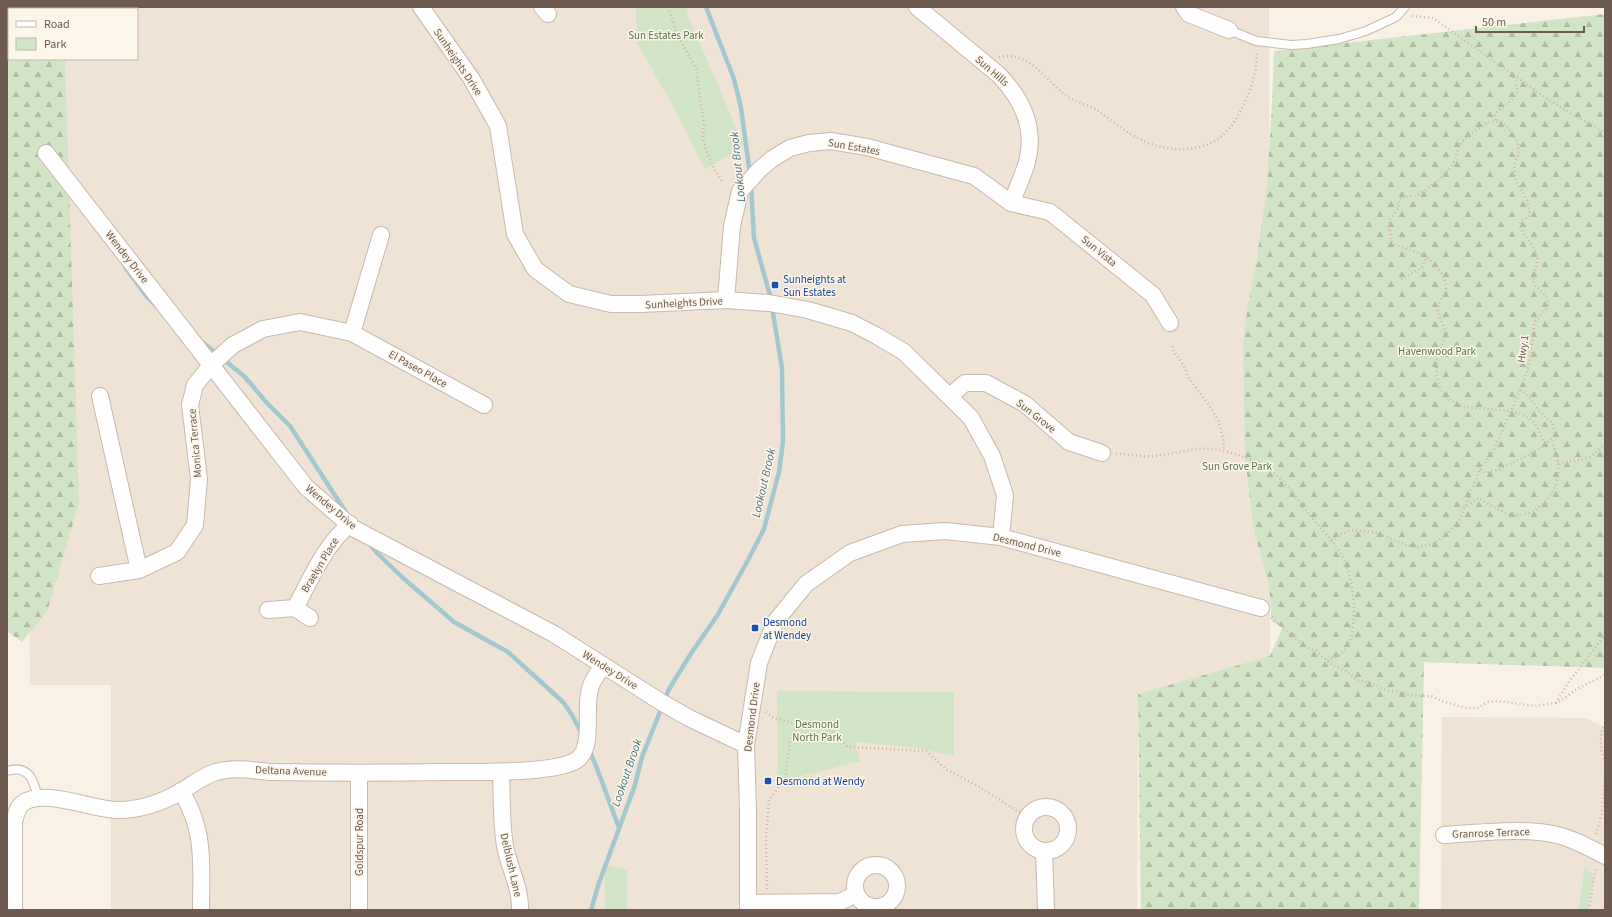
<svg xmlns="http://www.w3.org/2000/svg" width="1612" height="917" font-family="'Source Sans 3',sans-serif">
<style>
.residential{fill:#efe3d5}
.green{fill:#d2e4c6}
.forest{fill:url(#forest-firs)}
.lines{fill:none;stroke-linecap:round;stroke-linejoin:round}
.stream{stroke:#a4c8d0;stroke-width:4.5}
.service-casing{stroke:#c8b9ad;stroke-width:10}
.minor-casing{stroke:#c8b9ad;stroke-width:18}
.path{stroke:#cfb5a4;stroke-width:2.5;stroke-dasharray:1 3;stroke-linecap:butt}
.service{stroke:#fff;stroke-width:8}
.minor{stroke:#fff;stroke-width:16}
.transit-dot{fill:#1a4fb4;stroke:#fcf6eb;stroke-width:1.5}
.labels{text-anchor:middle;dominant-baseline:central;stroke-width:3;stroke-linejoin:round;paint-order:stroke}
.park-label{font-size:11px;fill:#57784b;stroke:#fcf6eb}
.street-label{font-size:11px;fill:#6e5a4e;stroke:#fcf6eb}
.transit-label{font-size:11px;fill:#164399;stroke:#fcf6eb;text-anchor:start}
.water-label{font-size:12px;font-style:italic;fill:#4b757f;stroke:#fcf6eb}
</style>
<defs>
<pattern id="forest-firs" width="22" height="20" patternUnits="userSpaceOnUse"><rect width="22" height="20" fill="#d2e4c6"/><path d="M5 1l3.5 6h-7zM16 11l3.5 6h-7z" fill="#afbca3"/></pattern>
</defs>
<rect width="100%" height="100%" fill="#f9f1e5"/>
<g class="residential">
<polygon points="26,7 1269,7 1270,694 1138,694 1137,910 627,910 627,870 606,866 605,910 111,910 111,685 30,685 26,59 137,59 137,9 26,9"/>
<polygon points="1442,717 1586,718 1605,728 1605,910 1588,910 1594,877 1585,867 1578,910 1441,910"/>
</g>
<g class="green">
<polygon points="636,7 686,7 688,16 744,146 705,169 677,113 637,43"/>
<polygon points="777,691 954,692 954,756 917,748 855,742 860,761 778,782"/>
<polygon points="605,865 627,870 627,910 605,910"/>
<polygon points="1585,866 1594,877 1588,910 1578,910"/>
</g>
<g class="forest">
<polygon points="7,7 63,7 63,9 9,9 9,59 65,59 79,503 47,612 22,642 7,631"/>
<polygon points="1605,14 1605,668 1424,662 1419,910 1141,910 1138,694 1270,656 1282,628 1272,621 1269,584 1254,531 1245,458 1243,345 1248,305 1256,265 1267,186 1272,105 1274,51"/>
</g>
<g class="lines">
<g class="stream">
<polyline points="706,7 734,79 741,108 750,174"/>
<polyline points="751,185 754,238 771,299"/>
<polyline points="125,267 147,297 156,305"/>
<polyline points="201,341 245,377 267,403 290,426 347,514"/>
<polyline points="370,544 377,553 402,577 454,622 508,652 563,702 572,715 582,734"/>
<path d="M 589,750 C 601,775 608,801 619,827"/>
<polyline points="591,910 599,883 635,785 642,757 669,689 692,652 717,616 748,560 764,529 779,472 783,442 782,368 772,307"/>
</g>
<defs>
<g id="service">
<polyline points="1229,30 1256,41 1291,45 1307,44 1339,39 1366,31 1396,17 1405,7"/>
<path d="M 7,771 C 29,764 34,781 38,798"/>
</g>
<g id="minor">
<polyline points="421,7 471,78 498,126 515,234 535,269 569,294 611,304 641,304 726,300 769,303 808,310 852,323 877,336 904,352 971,418 992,456 1005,495 1001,537"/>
<polyline points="542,7 548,14"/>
<path d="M 917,7 L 999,75 C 1022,99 1036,128 1027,162 C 1023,176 1017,189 1011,203"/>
<polyline points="1184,7 1189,14 1229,30"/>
<polyline points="46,153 306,487 353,528 554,634 661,702 689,718 746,745"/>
<polyline points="726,300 732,226 740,191 759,170 772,159 790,148 809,143 831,141 867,147 974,176 1011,203 1050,212 1153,295 1170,323"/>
<polyline points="352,333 381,235"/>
<polyline points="100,396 139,570"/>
<polyline points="950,396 965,383 986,383 1025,404 1069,442 1102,453"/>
<polyline points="99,576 139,570 177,552 195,525 199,479 190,405 195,385 211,365 233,345 263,329 300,322 352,333 484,405"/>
<path d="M 295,608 C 311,579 324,546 350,524"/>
<polyline points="268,610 295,608 310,618"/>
<path d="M 501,772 C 502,797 501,822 505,846 C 509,868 521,888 520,910"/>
<path d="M 181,791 C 206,831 201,866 201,910"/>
<circle cx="1046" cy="829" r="22"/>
<path d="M 1444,835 C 1481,833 1521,827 1557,835 C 1574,839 1590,848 1605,856"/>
<polyline points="1044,851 1046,910"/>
<circle cx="876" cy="886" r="21"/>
<polyline points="748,903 840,902 856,894"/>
<path d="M 14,910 L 14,822 C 16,815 17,807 23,803 C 44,788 93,810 118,810 C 141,810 163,802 182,791 C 193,784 203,776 216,772 C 234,767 252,770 270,772 C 330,773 390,773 449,772 C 475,772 560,774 578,759 C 595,745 583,706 591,686 C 593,679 599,672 603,665"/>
<polyline points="359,910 359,773"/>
<polyline points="748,910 748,812 746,745 759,663 775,622 806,584 850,553 902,534 945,531 1001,537 1261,608"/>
</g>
</defs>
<use href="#service" class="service-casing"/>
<use href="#minor" class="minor-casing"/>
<g class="path">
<polyline points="668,7 677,34 696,69 704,124 703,137 705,147 714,169 723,183"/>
<polyline points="1412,16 1433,18 1536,91 1563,109 1605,132"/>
<path d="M 999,57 C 1028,50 1045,79 1064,94 C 1074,102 1087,104 1097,110 C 1114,122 1131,137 1151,144 C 1181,154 1216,151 1234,122 C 1247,102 1258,74 1257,51"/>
<path d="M 1496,120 L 1495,115 L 1497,112 C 1514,96 1523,99 1512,73"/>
<polyline points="1401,279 1422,268 1426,257"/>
<polyline points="1172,346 1174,352 1183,364 1188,377 1209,405 1219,422 1223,438 1224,451"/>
<path d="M 1116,454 C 1128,454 1141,457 1152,456 C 1168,455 1184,450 1200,449 C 1220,447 1242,456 1259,463 C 1277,471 1296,497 1308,513 C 1319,527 1333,540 1342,556 C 1354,575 1361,635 1343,652 C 1340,656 1332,658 1327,660"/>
<path d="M 1558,463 C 1578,460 1592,461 1605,443"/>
<polyline points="1480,469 1493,452 1520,390"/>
<path d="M 1464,508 L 1479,498 C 1489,504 1504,515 1516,515 C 1536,516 1555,495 1558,476 C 1560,464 1555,451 1552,439"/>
<path d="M 1331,541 L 1339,535 L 1350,530 L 1374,532 L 1406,545 L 1418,547 L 1433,544 L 1445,536 L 1455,526 L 1461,517 L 1480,469 L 1486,473 L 1500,469 L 1540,449 C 1545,444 1551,440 1555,434 L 1553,423 L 1540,412 L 1529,397 L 1520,390 C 1530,369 1533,346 1534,323 C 1541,315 1554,305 1544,294 C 1541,290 1536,288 1534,283 C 1531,273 1539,265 1537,255 C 1534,244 1523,236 1520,225 L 1522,220 L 1529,217 C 1531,192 1513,188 1514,169 C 1514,160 1521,156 1518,146 C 1518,142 1515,139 1513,135 C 1501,115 1489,119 1474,132 C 1470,135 1465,138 1462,142 C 1456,149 1457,156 1453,164 C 1448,174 1423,194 1413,196 C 1409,197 1405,196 1401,196 L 1398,209 L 1389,220 L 1390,234 L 1392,243 C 1403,249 1415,250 1426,257 C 1435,263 1448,278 1446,290 C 1445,296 1439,301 1438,306 C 1436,316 1444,323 1445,332 C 1446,342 1439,349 1437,358 C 1435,367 1437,383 1442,391 C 1462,421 1507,399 1532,421 C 1538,426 1541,437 1545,444"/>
<polyline points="1271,618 1307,648 1316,651 1332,665 1346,671 1357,680 1371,683 1386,690 1417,696 1431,696 1442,701 1466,708 1478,708 1488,702 1499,701 1534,706 1556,703 1565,698 1575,690 1605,675"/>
<polyline points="1556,703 1568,683 1605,635"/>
<polyline points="766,712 774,718 800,725 817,723 832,730 848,747 926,751 947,770 976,785 1027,817"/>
<path d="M 1605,723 C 1599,736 1600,749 1605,762"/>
<polyline points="1596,834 1602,813 1605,773"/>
<polyline points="767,889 766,839 769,800 785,778 790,742 800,725"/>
<polyline points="1589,910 1595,871 1597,868"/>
</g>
<use href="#service" class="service"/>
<use href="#minor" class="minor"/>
</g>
<g class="transit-dot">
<rect x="771" y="281" width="8" height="8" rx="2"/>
<rect x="751" y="624" width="8" height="8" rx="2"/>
<rect x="764" y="777" width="8" height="8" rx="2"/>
</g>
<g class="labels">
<g class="park-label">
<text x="666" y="35">Sun Estates Park</text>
<text x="1437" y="351">Havenwood Park</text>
<text x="1237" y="466">Sun Grove Park</text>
<text x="817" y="724">Desmond<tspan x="817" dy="13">North Park</tspan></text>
</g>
<g class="street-label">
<text transform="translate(458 62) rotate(56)">Sunheights Drive</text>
<text transform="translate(992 71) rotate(41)">Sun Hills</text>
<text transform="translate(854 147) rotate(10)">Sun Estates</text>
<text transform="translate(1099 251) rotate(39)">Sun Vista</text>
<text transform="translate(127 257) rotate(52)">Wendey Drive</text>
<text transform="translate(684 303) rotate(-3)">Sunheights Drive</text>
<text transform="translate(1523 349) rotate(-82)">Hwy.1</text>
<text transform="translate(418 369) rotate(29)">El Paseo Place</text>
<text transform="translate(1036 416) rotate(38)">Sun Grove</text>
<text transform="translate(195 443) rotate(-95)">Monica Terrace</text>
<text transform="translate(331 507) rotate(40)">Wendey Drive</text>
<text transform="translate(1027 545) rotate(14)">Desmond Drive</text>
<text transform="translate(320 565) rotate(-59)">Braelyn Place</text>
<text transform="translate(610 670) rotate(32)">Wendey Drive</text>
<text transform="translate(752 717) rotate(-83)">Desmond Drive</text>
<text transform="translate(291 771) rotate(2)">Deltana Avenue</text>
<text transform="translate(1491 833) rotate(-2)">Granrose Terrace</text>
<text transform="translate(359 842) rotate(-90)">Goldspur Road</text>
<text transform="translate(511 865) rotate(77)">Delblush Lane</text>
</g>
<g class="transit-label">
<text x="783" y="279">Sunheights at<tspan x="783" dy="13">Sun Estates</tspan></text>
<text x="763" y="622">Desmond<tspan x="763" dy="13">at Wendey</tspan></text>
<text x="776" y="781">Desmond at Wendy</text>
</g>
<g class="water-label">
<text transform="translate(738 167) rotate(-96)">Lookout Brook</text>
<text transform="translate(764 483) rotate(-77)">Lookout Brook</text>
<text transform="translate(627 773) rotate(-71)">Lookout Brook</text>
</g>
</g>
<rect width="1612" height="917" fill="none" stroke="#6e5a4e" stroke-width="16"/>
<rect x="8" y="8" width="130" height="52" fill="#fcf6eb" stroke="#c3b8ac"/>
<rect x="16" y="21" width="20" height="6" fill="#ffffff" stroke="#c3b8ac"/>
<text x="44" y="28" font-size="12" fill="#6e5a4e">Road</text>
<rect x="16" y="38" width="20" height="12" fill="#d2e4c6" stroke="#c3b8ac"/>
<text x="44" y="48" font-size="12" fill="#6e5a4e">Park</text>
<path d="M1476 26v6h108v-6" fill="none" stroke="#6e5a4e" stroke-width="2"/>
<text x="1482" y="26" font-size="12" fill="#6e5a4e" stroke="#fcf6eb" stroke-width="3" paint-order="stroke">50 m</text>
</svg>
